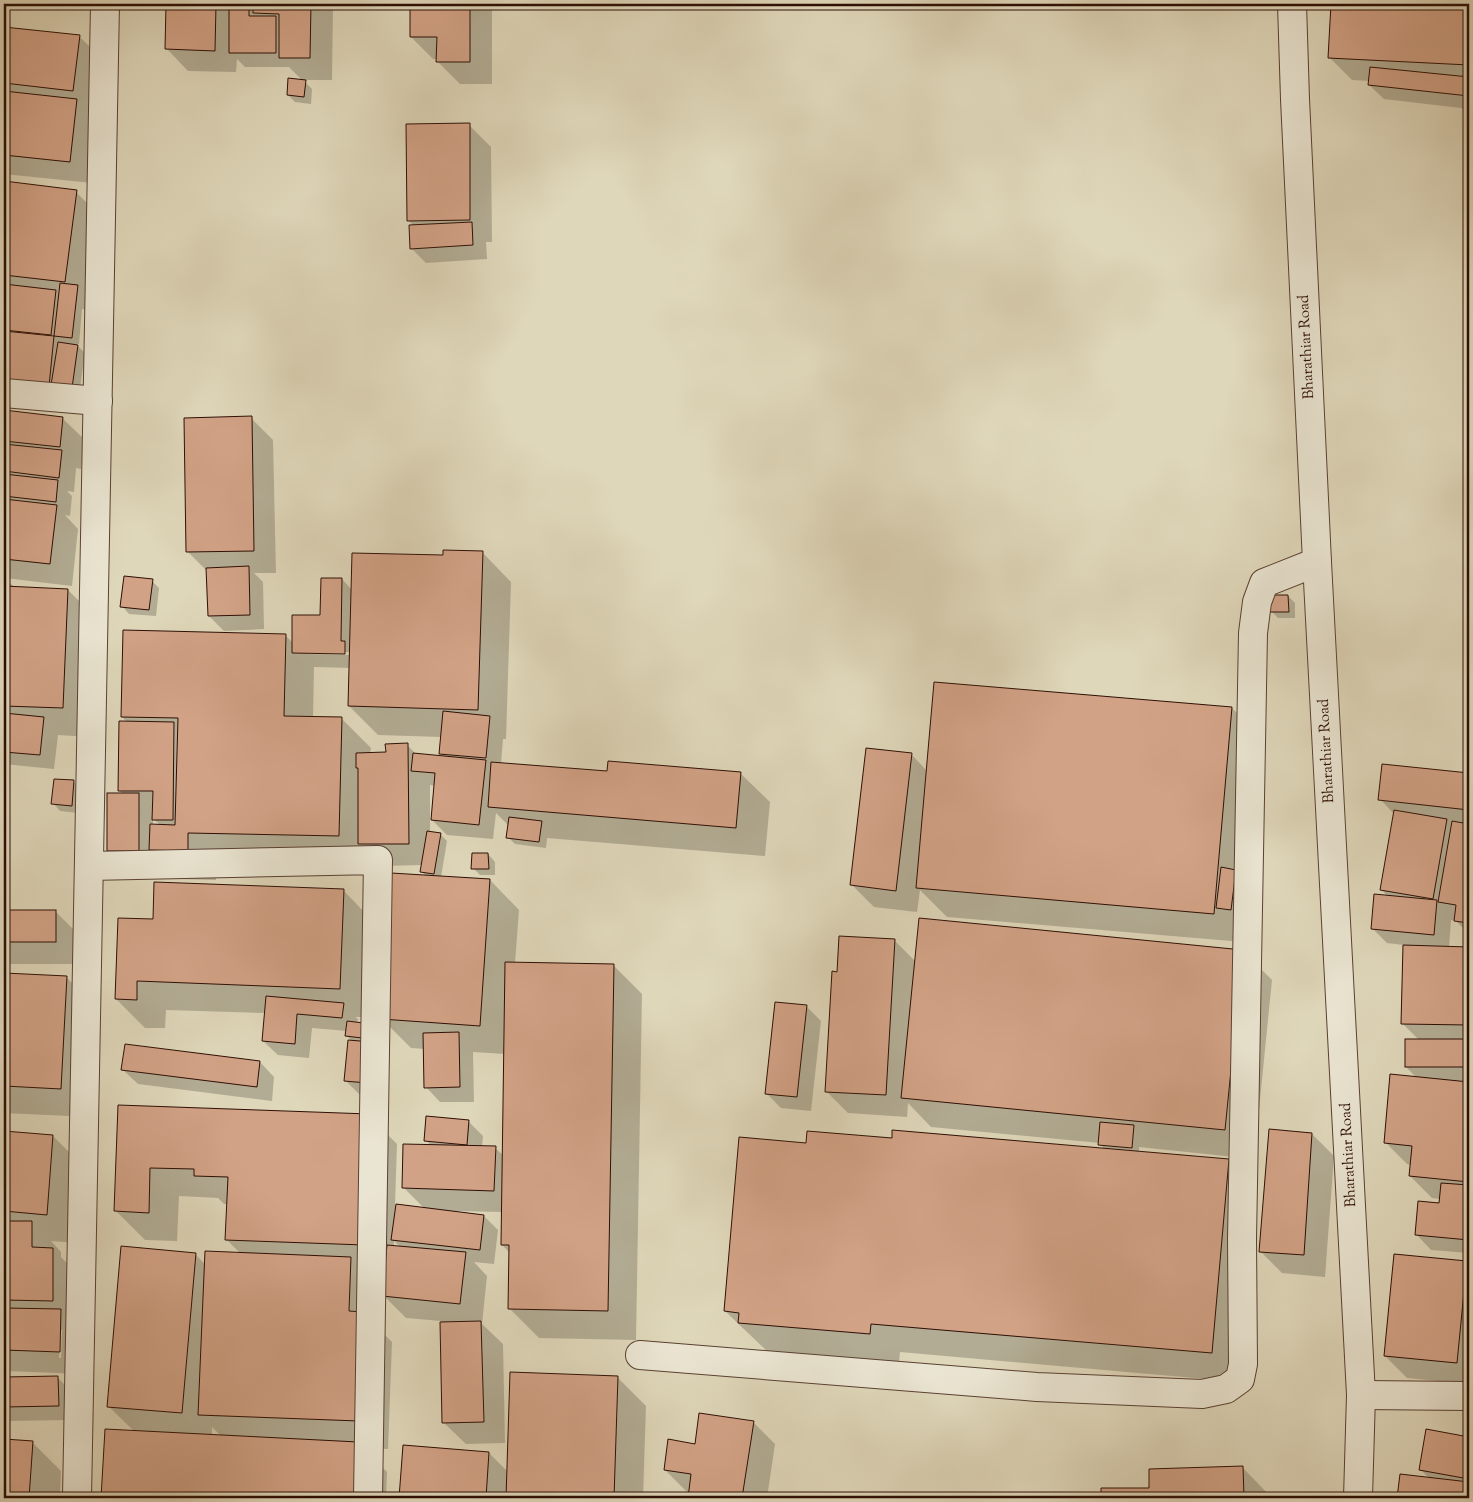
<svg xmlns="http://www.w3.org/2000/svg" width="1473" height="1502" font-family="'Sorts Mill Goudy',serif">
<style>
.shadow{fill:#0003;fill-rule:evenodd}
.building{fill:#d2a286;stroke:#2d0e04}
.lines{fill:none;stroke-linecap:round;stroke-linejoin:round}
.minor-casing{stroke:#5a4032;stroke-width:30}
.minor{stroke:#eae5d2;stroke-width:28}
.labels{text-anchor:middle;dominant-baseline:central;stroke-width:4.5;stroke-linejoin:round;paint-order:stroke}
.street-label{font-size:15px;fill:#2d0e04;stroke:#eae5d2}
</style>
<rect width="100%" height="100%" fill="#dfd7ba"/>
<filter id="stains"><feTurbulence type="fractalNoise" baseFrequency=".004" numOctaves="4"/><feColorMatrix values="0 0 0 0 .2 0 0 0 0 .09 0 0 0 0 .02 0 0 0 .5 -.17"/></filter>
<radialGradient id="worn" r=".72"><stop offset=".6" stop-color="#630" stop-opacity="0"/><stop offset="1" stop-color="#630" stop-opacity=".3"/></radialGradient>
<g class="shadow">
<polygon points="168,4 333,4 332,80 303,80 312,89 311,104 295,102 288,95 304,82 289,67 245,67 237,59 236,72 188,71 166,48"/>
<polygon points="411,4 492,4 492,84 460,84 438,62 438,59 433,59 411,37"/>
<polygon points="1332,4 1469,4 1469,109 1384,99 1369,85 1370,81 1352,80 1330,58"/>
<polygon points="4,28 79,36 101,58 95,112 88,112 98,122 92,183 4,174"/>
<polygon points="469,125 491,147 492,242 486,242 487,259 426,263 411,248 414,226 408,220"/>
<polygon points="4,183 76,192 105,221 94,311 82,309 79,344 76,344 85,353 79,395 4,401"/>
<polygon points="4,412 62,418 85,440 81,469 76,468 74,492 67,491 72,496 70,516 65,515 78,529 72,586 5,578 15,588 68,590 97,619 92,737 58,735 54,769 4,764"/>
<polygon points="251,418 273,440 276,573 254,573 263,582 264,629 224,631 209,616 208,572 188,552"/>
<path d="M 482,552 L 511,582 L 506,739 L 503,739 L 501,764 L 609,773 L 740,773 L 770,802 L 765,856 L 547,838 L 546,848 L 515,844 L 508,837 L 509,826 L 496,813 L 493,839 L 447,835 L 430,818 L 432,818 L 435,786 L 430,785 L 430,832 L 440,834 L 447,841 L 441,877 L 490,880 L 519,910 L 515,963 L 613,965 L 642,994 L 636,1340 L 539,1338 L 510,1309 L 510,1253 L 502,1245 L 503,1212 L 456,1211 L 456,1212 L 484,1216 L 498,1230 L 494,1264 L 474,1262 L 487,1276 L 482,1324 L 503,1344 L 505,1443 L 466,1444 L 443,1422 L 441,1321 L 406,1318 L 384,1296 L 378,1328 L 392,1342 L 388,1449 L 363,1448 L 387,1472 L 386,1498 L 103,1498 L 106,1430 L 134,1431 L 108,1406 L 195,1254 L 206,1265 L 240,1253 L 227,1240 L 228,1204 L 224,1204 L 218,1198 L 179,1196 L 177,1241 L 145,1240 L 116,1211 L 119,1106 L 368,1115 L 397,1144 L 395,1205 L 425,1209 L 403,1187 L 431,1146 L 426,1140 L 468,1121 L 483,1136 L 482,1147 L 495,1148 L 504,1156 L 505,1054 L 473,1052 L 474,1102 L 440,1102 L 426,1087 L 425,1049 L 411,1048 L 382,1019 L 426,876 L 421,871 L 422,865 L 382,866 L 216,861 L 216,880 L 180,879 L 153,852 L 123,865 L 108,850 L 124,795 L 119,790 L 128,723 L 122,717 L 285,635 L 293,643 L 321,616 L 342,579 L 352,590 L 444,557 ZM 306,652 L 351,652 L 351,655 L 306,654 ZM 314,667 L 350,668 L 349,706 L 378,735 L 441,737 L 440,753 L 444,757 L 417,755 L 407,745 L 387,754 L 370,754 L 371,748 L 341,718 L 313,718 ZM 153,819 L 158,823 L 160,826 L 153,825 ZM 394,1241 L 401,1248 L 394,1247 ZM 212,1427 L 221,1436 L 212,1435 Z"/>
<polygon points="152,581 159,588 156,616 129,614 122,606"/>
<polygon points="1288,596 1295,603 1295,618 1278,618 1271,611"/>
<polygon points="1232,708 1261,737 1243,942 947,917 920,890 917,912 874,907 852,885 911,754 927,771"/>
<polygon points="1383,765 1469,775 1469,934 1456,921 1451,920 1449,948 1469,948 1469,1253 1431,1250 1417,1235 1440,1204 1440,1199 1432,1198 1410,1176 1411,1165 1407,1164 1385,1142 1417,1078 1406,1067 1419,1040 1402,1023 1404,945 1387,943 1372,928 1388,897 1381,889 1394,814 1380,799"/>
<polygon points="74,782 81,789 78,813 60,811 53,803"/>
<polygon points="488,854 495,862 495,875 480,875 473,868"/>
<polygon points="343,890 372,920 368,1017 355,1017 358,1019 357,1023 382,1097 360,1095 345,1080 352,1041 347,1036 347,1031 312,1028 309,1058 278,1055 263,1041 266,1013 166,1010 165,1028 145,1028 116,999 154,920"/>
<polygon points="4,912 56,912 78,934 78,964 4,964"/>
<polygon points="894,940 916,962 1243,951 1272,980 1254,1159 1139,1147 1139,1153 1228,1160 1257,1189 1240,1382 900,1352 899,1363 768,1352 725,1311 807,1144 1104,1150 1100,1143 931,1127 908,1103 907,1117 848,1113 826,1091 838,973"/>
<polygon points="5,974 67,978 96,1007 90,1117 4,1113"/>
<polygon points="806,1006 821,1021 811,1111 781,1108 767,1094"/>
<polygon points="260,1062 274,1077 272,1101 138,1084 123,1070"/>
<path d="M 4,1133 L 53,1136 L 82,1165 L 76,1243 L 51,1241 L 61,1252 L 61,1257 L 82,1278 L 82,1374 L 7,1371 L 6,1378 L 58,1378 L 72,1392 L 73,1420 L 4,1421 ZM 60,1330 L 62,1330 L 61,1358 L 59,1358 Z"/>
<polygon points="1312,1134 1334,1156 1325,1277 1282,1273 1260,1251"/>
<polygon points="1467,1262 1469,1265 1469,1384 1407,1378 1385,1356"/>
<polygon points="617,1377 646,1406 643,1498 400,1498 404,1447 489,1453 508,1472"/>
<polygon points="753,1422 775,1444 767,1498 689,1498 690,1492 687,1492 665,1470 696,1445"/>
<polygon points="1427,1431 1469,1438 1469,1498 1398,1498 1401,1475 1429,1478 1421,1470"/>
<polygon points="4,1440 32,1442 61,1471 60,1498 4,1498"/>
<polygon points="1243,1468 1272,1498 1102,1498 1102,1490 1150,1489"/>
</g>
<g class="building">
<polygon points="166,4 216,4 215,51 165,49"/>
<polygon points="229,4 249,4 249,16 276,16 276,53 229,53"/>
<polygon points="253,4 311,4 310,58 279,58 279,14 253,13"/>
<polygon points="410,4 470,4 470,62 436,62 437,37 410,37"/>
<polygon points="1331,4 1469,4 1469,65 1328,58"/>
<polygon points="4,27 80,35 73,91 4,83"/>
<polygon points="1370,67 1469,77 1469,96 1368,85"/>
<polygon points="288,78 306,80 304,97 287,95"/>
<polygon points="4,91 77,99 70,162 4,155"/>
<polygon points="470,123 470,220 407,221 406,124"/>
<polygon points="4,181 77,190 65,282 4,275"/>
<polygon points="472,222 473,245 410,249 409,225"/>
<polygon points="60,283 78,285 72,338 54,336"/>
<polygon points="4,284 56,290 51,335 4,330"/>
<polygon points="4,331 54,336 49,386 4,382"/>
<polygon points="58,342 78,345 72,388 51,385"/>
<polygon points="4,410 63,417 60,447 4,441"/>
<polygon points="252,416 254,551 186,552 184,418"/>
<polygon points="4,444 62,450 59,478 4,471"/>
<polygon points="4,474 58,480 56,502 4,496"/>
<polygon points="4,499 57,505 50,564 4,559"/>
<polygon points="443,550 483,551 478,710 348,706 352,553 443,555"/>
<polygon points="249,566 250,615 208,616 206,568"/>
<polygon points="124,576 153,579 149,610 120,607"/>
<polygon points="321,578 342,578 341,641 345,641 345,654 292,653 292,615 320,615"/>
<polygon points="4,586 68,589 63,708 4,706"/>
<polygon points="1270,595 1288,595 1289,612 1270,612"/>
<polygon points="123,630 286,634 284,716 342,717 339,836 188,833 188,851 149,850 150,824 175,825 178,718 121,717"/>
<polygon points="934,682 1232,707 1214,914 916,888"/>
<polygon points="443,711 490,716 486,758 439,754"/>
<polygon points="4,713 44,717 40,755 4,752"/>
<polygon points="119,721 174,722 173,820 152,820 153,791 118,791"/>
<polygon points="408,743 409,844 358,844 358,768 356,768 356,753 386,752 385,744"/>
<polygon points="866,748 912,753 896,891 850,885"/>
<polygon points="413,753 486,760 479,825 431,820 435,773 411,771"/>
<polygon points="608,761 741,772 736,828 488,807 491,762 607,771"/>
<polygon points="1382,764 1469,773 1469,810 1378,800"/>
<polygon points="54,779 74,780 72,806 51,804"/>
<rect x="107" y="793" width="32" height="58"/>
<polygon points="1394,810 1447,819 1433,899 1380,890"/>
<polygon points="509,817 542,821 539,842 506,838"/>
<polygon points="1452,821 1469,824 1469,923 1454,921 1456,905 1438,902"/>
<polygon points="427,831 441,833 434,874 420,872"/>
<polygon points="472,853 488,853 489,869 471,869"/>
<polygon points="1221,867 1236,870 1231,910 1216,908"/>
<polygon points="391,873 490,879 480,1026 381,1019"/>
<polygon points="154,882 344,889 340,989 137,981 137,1000 115,999 118,918 153,919"/>
<polygon points="1374,894 1437,900 1434,935 1371,929"/>
<rect x="4" y="910" width="52" height="32"/>
<polygon points="919,918 1243,950 1225,1130 901,1098"/>
<polygon points="839,936 895,939 886,1095 825,1092 832,971 837,972"/>
<polygon points="1403,945 1469,947 1469,1025 1401,1024"/>
<polygon points="505,962 614,964 608,1311 508,1309 509,1245 501,1245"/>
<polygon points="4,973 67,976 61,1089 4,1086"/>
<polygon points="266,996 344,1003 342,1018 297,1014 295,1044 262,1041"/>
<polygon points="775,1002 807,1005 797,1097 765,1094"/>
<polygon points="347,1021 372,1024 371,1039 345,1036"/>
<polygon points="459,1032 460,1087 424,1088 423,1033"/>
<rect x="1405" y="1039" width="64" height="28"/>
<polygon points="348,1040 372,1042 368,1083 344,1081"/>
<polygon points="125,1044 260,1061 257,1087 121,1070"/>
<polygon points="1390,1074 1469,1082 1469,1182 1409,1176 1412,1146 1384,1143"/>
<polygon points="118,1105 369,1114 364,1245 225,1240 228,1177 194,1176 194,1169 150,1168 149,1213 114,1211"/>
<polygon points="426,1116 469,1120 467,1145 424,1141"/>
<polygon points="1100,1122 1134,1125 1132,1148 1098,1145"/>
<polygon points="1269,1129 1312,1133 1304,1255 1259,1252"/>
<polygon points="892,1130 1229,1159 1212,1353 871,1324 870,1334 738,1323 739,1313 724,1311 739,1137 806,1143 807,1131 892,1138"/>
<polygon points="4,1131 53,1135 47,1215 4,1211"/>
<polygon points="403,1144 496,1146 494,1191 402,1188"/>
<polygon points="1441,1183 1469,1185 1469,1240 1415,1235 1418,1201 1439,1203"/>
<polygon points="396,1204 484,1215 480,1250 391,1240"/>
<polygon points="4,1221 32,1221 32,1247 53,1248 53,1301 4,1300"/>
<polygon points="387,1245 466,1252 460,1304 382,1296"/>
<polygon points="121,1246 196,1253 182,1413 107,1407"/>
<polygon points="205,1251 351,1257 349,1311 363,1312 359,1421 198,1415"/>
<polygon points="1394,1254 1467,1261 1457,1363 1384,1356"/>
<polygon points="1469,1262 1469,1356 1467,1356"/>
<polygon points="4,1308 61,1309 60,1352 4,1350"/>
<polygon points="481,1321 484,1422 442,1423 440,1322"/>
<polygon points="510,1372 618,1376 614,1498 506,1498"/>
<polygon points="58,1376 59,1406 4,1407 4,1377"/>
<polygon points="699,1413 754,1421 742,1498 688,1498 691,1474 664,1470 668,1439 695,1444"/>
<polygon points="105,1429 358,1442 355,1498 101,1498"/>
<polygon points="1426,1429 1469,1437 1469,1479 1419,1470"/>
<polygon points="4,1439 33,1441 29,1498 4,1498"/>
<polygon points="403,1445 489,1452 486,1498 399,1498"/>
<polygon points="1243,1466 1244,1498 1101,1498 1101,1488 1149,1488 1149,1469"/>
<polygon points="1400,1474 1469,1482 1469,1498 1397,1498"/>
</g>
<g class="lines">
<defs>
<g id="minor">
<polyline points="1292,4 1295,99 1317,562 1361,1395 1358,1498"/>
<polyline points="4,393 98,401"/>
<polyline points="89,866 378,860 368,1498"/>
<polyline points="640,1355 1037,1387 1202,1394 1226,1389 1240,1379 1243,1364 1242,1239 1253,633 1257,602 1264,583 1317,562"/>
<polyline points="1361,1395 1469,1396"/>
<polyline points="77,1498 105,4"/>
</g>
</defs>
<use href="#minor" class="minor-casing"/>
<use href="#minor" class="minor"/>
</g>
<g class="labels">
<g class="street-label">
<text transform="translate(1307 347) rotate(-93)">Bharathiar Road</text>
<text transform="translate(1327 751) rotate(-93)">Bharathiar Road</text>
<text transform="translate(1349 1155) rotate(-93)">Bharathiar Road</text>
</g>
</g>
<rect width="1473" height="1502" fill="none" stroke="#dfd7ba" stroke-width="20"/>
<rect x="5" y="5" width="1463" height="1492" fill="none" stroke="#2d0e04" stroke-width="2.5"/>
<rect x="10" y="10" width="1453" height="1482" fill="none" stroke="#2d0e04"/>
<rect width="100%" height="100%" filter="url(#stains)"/>
<rect width="100%" height="100%" fill="url(#worn)"/>
</svg>
